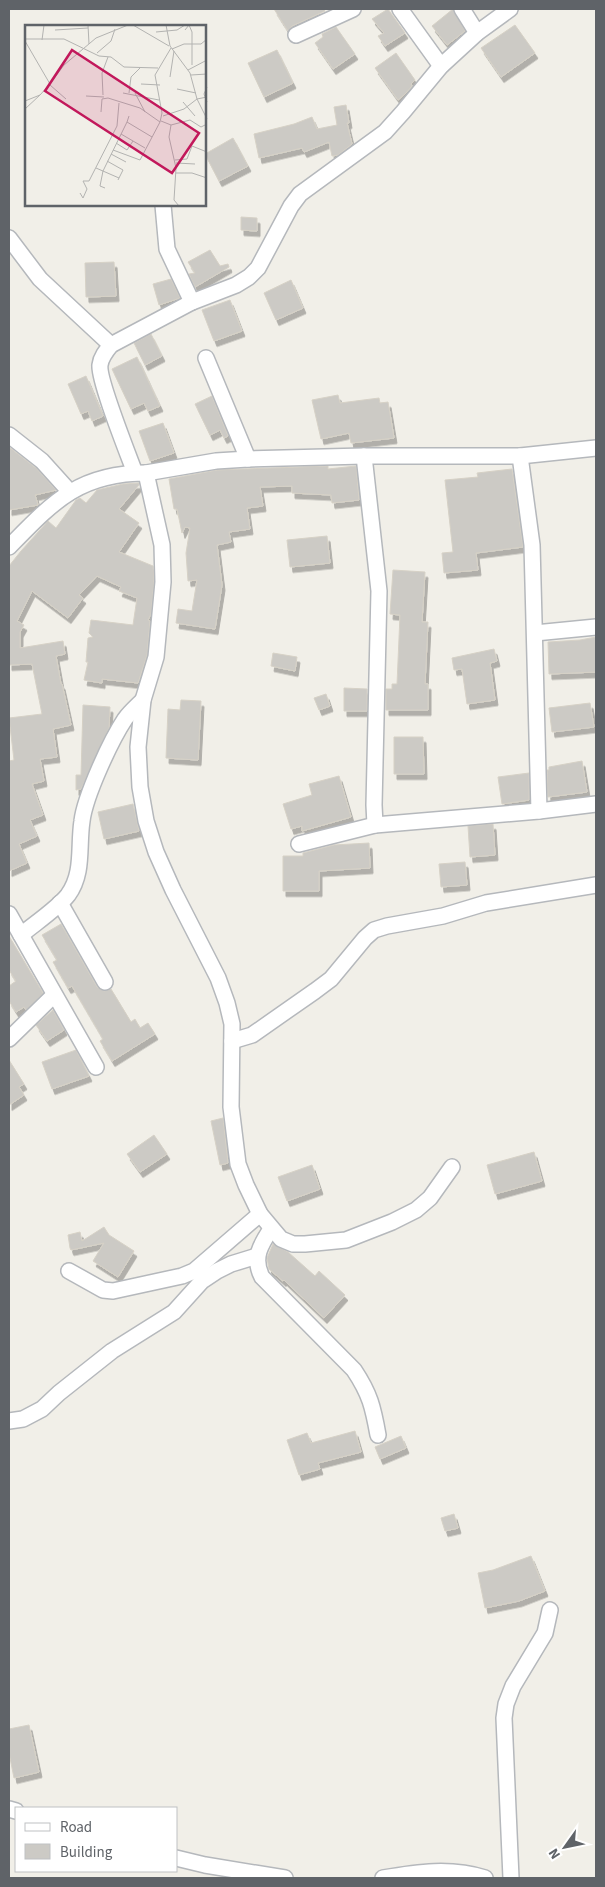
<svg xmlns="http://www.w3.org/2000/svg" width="605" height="1887" font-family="'Source Sans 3',sans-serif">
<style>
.building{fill:#cccac5;stroke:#d6d1c6;filter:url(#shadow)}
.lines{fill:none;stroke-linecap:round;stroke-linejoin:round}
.minor-casing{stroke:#b5b8bc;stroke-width:18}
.minor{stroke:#fff;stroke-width:15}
.inset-road{fill:none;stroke:#b3b3b1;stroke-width:1}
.view{fill:#c2185b;fill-opacity:0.15;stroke:#c2185b;stroke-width:2.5}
.inset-edge{fill:none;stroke:#5f6368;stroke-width:2.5}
</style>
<defs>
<filter id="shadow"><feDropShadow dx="3" dy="5.5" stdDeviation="0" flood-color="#0004"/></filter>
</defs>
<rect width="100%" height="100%" fill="#f1efe8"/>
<g class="building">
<polygon points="274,9 326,9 324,10 325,11 292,26 288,31"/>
<polygon points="388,9 405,33 385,46 378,36 384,33 372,19"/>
<polygon points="453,9 465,31 447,45 432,26"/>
<polygon points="515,25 535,53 501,77 481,48"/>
<polygon points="336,27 355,54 333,69 315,43 323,37 322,34"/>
<polygon points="277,50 293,83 264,97 248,63"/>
<polygon points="396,53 415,80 411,84 412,86 405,94 398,100 375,68"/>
<polygon points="346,105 349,123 347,123 352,144 338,155 332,156 329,142 304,152 302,148 259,158 254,134 294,124 312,117 317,129 337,125 334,107"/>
<polygon points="233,138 248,166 219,181 205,154"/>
<polygon points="241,217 257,218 257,231 241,230"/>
<polygon points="210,250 220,266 228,264 229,267 195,287 189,274 195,273 188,262"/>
<polygon points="114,262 116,296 86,297 85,263"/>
<polygon points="171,279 180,298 159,305 153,284"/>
<polygon points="291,280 303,308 276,320 264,293"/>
<polygon points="230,300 242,331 214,341 202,310"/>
<polygon points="151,334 162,356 145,365 134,343"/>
<polygon points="137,357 160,406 148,411 144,403 131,409 112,369"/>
<polygon points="86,376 103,416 92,421 88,411 81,414 68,384"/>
<polygon points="338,395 340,403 379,398 380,403 388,402 394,438 351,443 349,433 321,439 312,400"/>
<polygon points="212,396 228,436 224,438 220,430 210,435 195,404"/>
<polygon points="163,423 174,453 150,461 139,431"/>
<polygon points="9,447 36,468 56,490 35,495 38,505 9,510"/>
<polygon points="328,466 328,469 356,466 359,500 332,503 331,495 292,493 292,486 260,487 263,506 247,508 250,529 229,532 231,542 217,545 222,585 215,629 176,623 178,609 192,611 197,580 188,581 186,553 190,528 185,527 182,533 177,509 174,509 169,479 217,470"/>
<polygon points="512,469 523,547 476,553 478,570 444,573 442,553 453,552 445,480 478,477 477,473"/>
<polygon points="139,483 139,485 119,509 139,523 119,552 153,566 154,582 151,614 148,620 150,621 147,655 138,683 102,679 102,683 84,680 88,662 86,662 88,638 93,637 89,633 91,620 133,625 137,598 119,591 121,587 97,576 79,595 83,598 68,618 32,591 17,621 24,625 20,632 20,648 63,641 65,654 56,656 61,684 62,684 71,725 53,729 57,757 40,759 44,781 32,784 43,815 30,820 37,836 19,844 27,863 9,871 9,761 14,760 9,718 42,714 32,664 9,665 9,566 21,551 48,521 56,528 76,500 80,498 86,503 97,490 123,484"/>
<polygon points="327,536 330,563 290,567 287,540"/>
<polygon points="393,570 425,572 422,622 428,622 425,684 428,684 428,710 386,710 386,689 392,689 392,684 397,684 400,615 390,614"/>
<polygon points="596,637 596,672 549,674 548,642 580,640"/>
<polygon points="494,649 497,661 490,663 495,700 467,704 462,669 454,670 452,658"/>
<polygon points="273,653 297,657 295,671 271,666"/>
<polygon points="344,688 367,689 367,711 344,711"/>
<polygon points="326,694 330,706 319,710 314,698"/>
<polygon points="181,700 201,701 198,760 166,758 168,709 180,710"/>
<polygon points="590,703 594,727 552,732 549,708"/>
<polygon points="83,705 110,707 109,728 81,789 76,790 76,775 81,775"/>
<polygon points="394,737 423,737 424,774 394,774"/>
<polygon points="582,761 587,792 548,797 547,770 549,770 549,767"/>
<polygon points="529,773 529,800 502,804 498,777"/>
<polygon points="339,776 351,817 302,831 302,826 291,829 283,804 312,795 309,784"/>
<polygon points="133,804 139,831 104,839 98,812"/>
<polygon points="493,824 495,855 470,857 468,826"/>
<polygon points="369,843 370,868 319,871 319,891 283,891 283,856 303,856 303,853 334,845"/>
<polygon points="465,862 467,885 441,887 439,864"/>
<polygon points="61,924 97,987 104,991 111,989 131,1022 135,1019 140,1028 148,1023 155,1034 112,1061 100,1041 103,1039 72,986 68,988 53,962 57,960 42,935"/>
<polygon points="9,936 43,993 26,1010 24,1007 16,1012 9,1001 9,986 16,981 9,970"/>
<polygon points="53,1010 64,1030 47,1041 36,1025"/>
<polygon points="76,1050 89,1076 52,1089 42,1062"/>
<polygon points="9,1060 24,1084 19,1087 24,1095 9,1105"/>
<polygon points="223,1118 228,1163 220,1165 211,1121"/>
<polygon points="154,1135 167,1154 140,1172 127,1154"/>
<polygon points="534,1152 542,1181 495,1194 487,1165"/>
<polygon points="312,1165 320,1189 287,1201 278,1177"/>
<polygon points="104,1227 109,1235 134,1251 118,1277 93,1261 104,1243 71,1250 70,1248 68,1235 80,1232 82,1241"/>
<polygon points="273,1244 288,1252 315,1276 319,1271 345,1295 324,1318 284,1280 283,1281 269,1269 267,1258"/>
<polygon points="355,1431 361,1452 318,1463 320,1469 299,1475 287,1440 307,1433 311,1443"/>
<polygon points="401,1436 406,1448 380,1459 375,1447"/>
<polygon points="454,1514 458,1528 445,1531 441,1518"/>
<polygon points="531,1556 545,1591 519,1601 485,1608 478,1573 493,1570"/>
<polygon points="29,1725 39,1772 14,1778 9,1753 9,1729"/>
</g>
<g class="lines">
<defs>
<g id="minor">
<polyline points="400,9 441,66"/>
<polyline points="462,9 477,33"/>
<polyline points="296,35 353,9"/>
<polyline points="163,205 167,249 192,302"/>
<polyline points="9,238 40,279 111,345"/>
<polyline points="206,358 248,459"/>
<polyline points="9,435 42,461 70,492"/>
<polyline points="520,456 532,545 539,811"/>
<path d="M 135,473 C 128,454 98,379 100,365 C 101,357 106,351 111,345 L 192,302 L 236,285 L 249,277 L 258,268 L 291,206 L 300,194 L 385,132 L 403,112 L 441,66 L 477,33 L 510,9"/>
<polyline points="146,473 216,461 248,459 364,456 520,456 596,448"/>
<path d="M 9,547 C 53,502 79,473 146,473 L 162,545 L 163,582 L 156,657 L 143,700 L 138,747 L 140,787 L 146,821 L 156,852 L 173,890 L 218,978 L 227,1003 L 232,1024 L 231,1107 L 238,1164 L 246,1185 L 260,1214 L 281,1239 L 293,1244 L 305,1244 L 346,1240 L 392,1222 L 416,1210 L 430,1198 L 452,1167"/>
<polyline points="535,633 596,627"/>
<polyline points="375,825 539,811 596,804"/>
<polyline points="299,844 375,825 374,805 379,591 364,456"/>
<polyline points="60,903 105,982"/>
<polyline points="9,914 96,1067"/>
<path d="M 21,935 C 34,924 58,908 68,895 C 84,873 78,847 82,821 C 85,796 111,740 125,719 C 130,712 137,706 143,700"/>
<polyline points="9,1039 54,995"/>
<polyline points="232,1041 252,1035 315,991 331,979 365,938 374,930 387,926 443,916 486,903 596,885"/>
<path d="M 271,1229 C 261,1244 252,1258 262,1277 L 354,1370 C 370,1394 373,1407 378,1435"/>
<polyline points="69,1271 103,1290 113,1291 182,1276 194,1271 260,1214"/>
<polyline points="9,1421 23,1419 42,1409 59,1393 112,1351 174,1312 202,1281 217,1271 231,1264 257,1256"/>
<polyline points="9,1809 16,1811"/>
<polyline points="176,1858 205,1865 285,1878"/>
<path d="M 383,1878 C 417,1872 451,1867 485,1878"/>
<polyline points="511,1878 504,1718 506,1704 513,1686 545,1633 550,1610"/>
</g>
</defs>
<use href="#minor" class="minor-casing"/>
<use href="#minor" class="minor"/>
</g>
<g transform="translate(25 25)">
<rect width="181" height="181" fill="#f1efe8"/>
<path class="inset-road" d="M 63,0 L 64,19M 108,0 L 144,21M 141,0 L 145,21 L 165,48 L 172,74 L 182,72M 30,5 L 63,3M 160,5 L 164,0 L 167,7 L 167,40M 131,7 L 152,5 L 160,0M 0,14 L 39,14 L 74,31 L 86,32 L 99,42 L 133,43M 17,15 L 19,0M 0,16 L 25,59 L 15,70 L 0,76M 147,24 L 159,19 L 176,19 L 182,14M 72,28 L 86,16 L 90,4M 163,45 L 182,35M 166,50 L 182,49M 145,52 L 149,26M 25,59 L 39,40 L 71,13 L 103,0M 116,59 L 135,60M 25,60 L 41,74M 182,62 L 179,69 L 182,77M 152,64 L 171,68M 98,68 L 134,75M 104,68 L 106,52 L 115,43M 110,68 L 120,87M 78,70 L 77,48 L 83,32M 61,71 L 79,72M 158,77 L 170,91M 0,84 L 15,70M 76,87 L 77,74 L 83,73 L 115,83 L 135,97 L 137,88 L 130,50 L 146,23M 104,91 L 102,97 L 127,112M 138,91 L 159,84 L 172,74 L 182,94M 136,96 L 146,100 L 144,112 L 151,143 L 149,175 L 154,181M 146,100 L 165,95 L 176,102 L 182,99M 96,109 L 120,123M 91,118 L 102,125 L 108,116M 88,125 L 115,135 L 135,97M 86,129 L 101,137M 150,135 L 162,134 L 167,121 L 182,127M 82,136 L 98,145 L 93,155M 151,138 L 170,139M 71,143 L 94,153M 151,148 L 167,148 L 182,153M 80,163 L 75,161 L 78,146 L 102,97M 55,168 L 58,173 L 62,164 L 58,156 L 64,156 L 92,101 L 94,78"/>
<path class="view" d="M 47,25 L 174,108 L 147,148 L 20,66 Z"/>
<rect width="181" height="181" class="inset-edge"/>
</g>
<rect width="605" height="1887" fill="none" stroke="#5f6368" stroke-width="20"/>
<rect x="15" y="1807" width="162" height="65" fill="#ffffff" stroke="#bfc1c3"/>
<rect x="25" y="1823" width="25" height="8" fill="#ffffff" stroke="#bfc1c3"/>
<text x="60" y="1832" font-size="15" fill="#5f6368">Road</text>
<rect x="25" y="1844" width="25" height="15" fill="#cccac5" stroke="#bfc1c3"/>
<text x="60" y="1857" font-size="15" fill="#5f6368">Building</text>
<g transform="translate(565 1847) rotate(237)" stroke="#ffffff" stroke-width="4" paint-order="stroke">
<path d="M0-4L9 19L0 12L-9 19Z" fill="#5f6368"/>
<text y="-8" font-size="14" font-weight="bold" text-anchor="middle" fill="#5f6368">N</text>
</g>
</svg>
